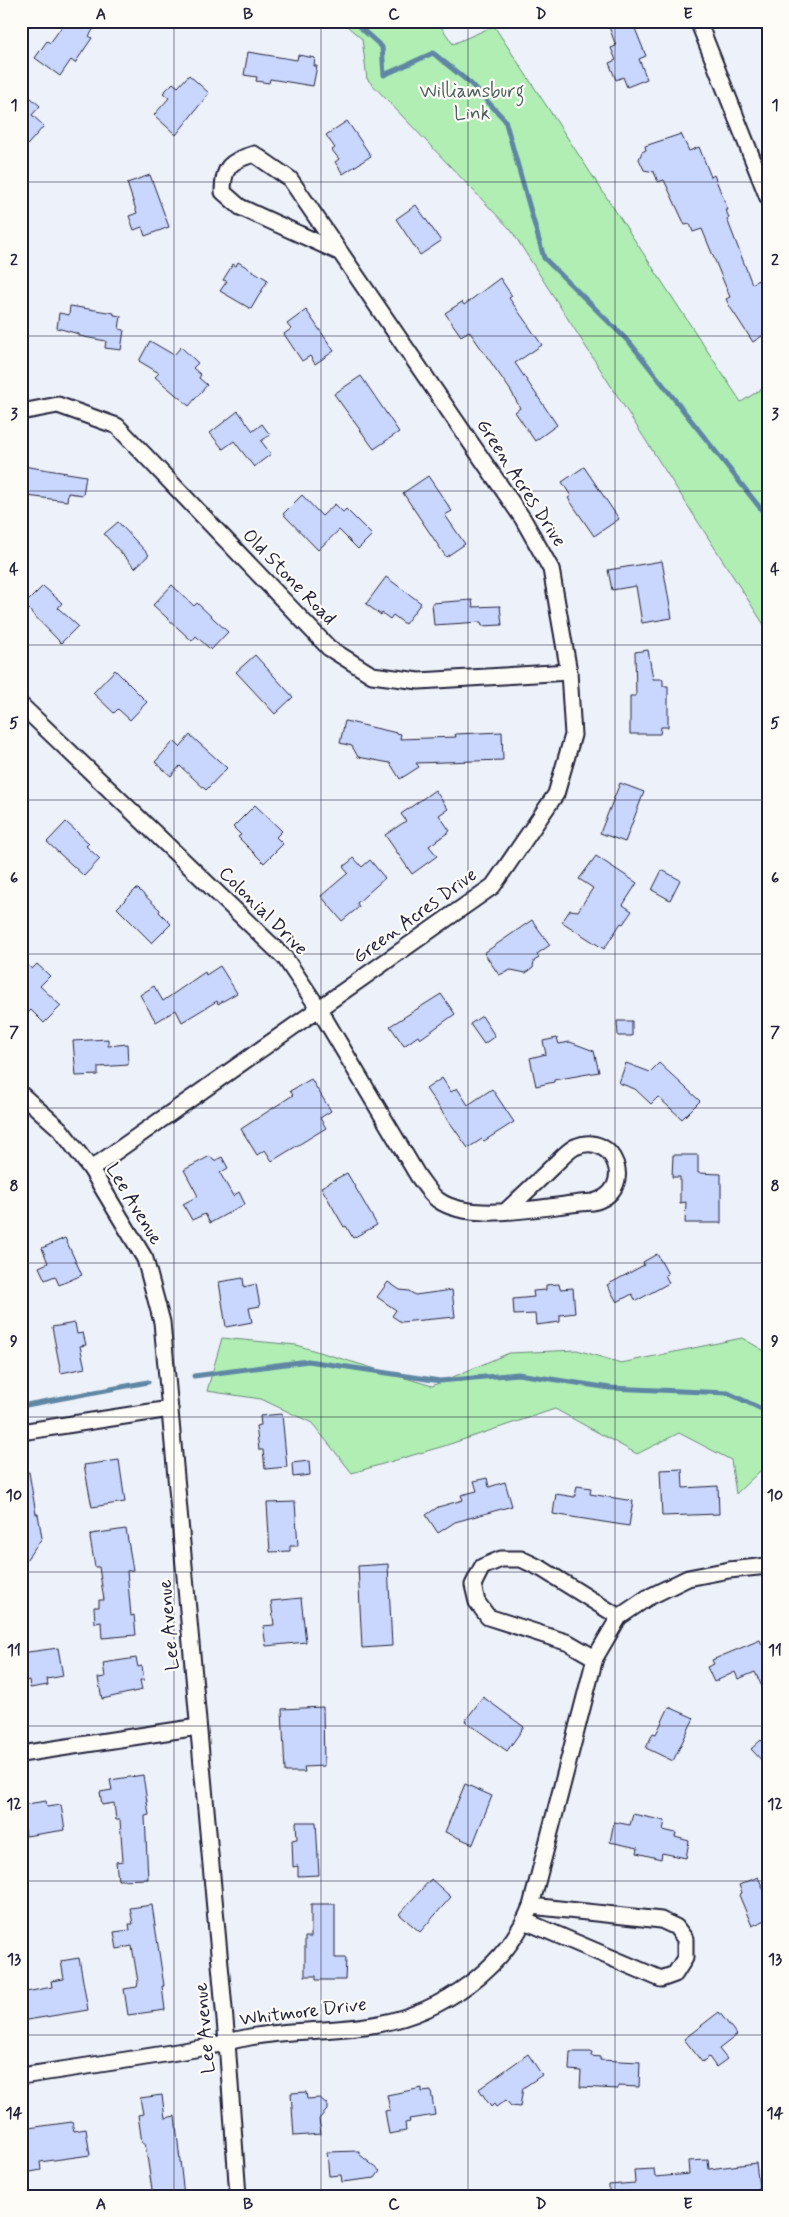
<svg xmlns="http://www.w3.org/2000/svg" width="789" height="2217" font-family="Mynerve,sans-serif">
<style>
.green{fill:#b0eeb4;stroke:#698878}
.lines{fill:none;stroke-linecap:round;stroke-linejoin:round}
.stream{stroke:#5f87a3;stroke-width:5}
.building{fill:#c9d6fd;stroke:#22223b}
.minor-casing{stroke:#22223b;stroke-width:19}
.minor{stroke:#fdfcf7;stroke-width:15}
.grid{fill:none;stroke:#22223b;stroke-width:1;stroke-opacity:0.55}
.labels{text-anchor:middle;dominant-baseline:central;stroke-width:4.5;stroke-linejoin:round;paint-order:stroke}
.park-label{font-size:19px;fill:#4d5f5f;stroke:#fdfcf7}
.street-label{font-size:19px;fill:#22223b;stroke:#fdfcf7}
.neatline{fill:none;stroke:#22223b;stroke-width:2}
.grid-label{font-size:16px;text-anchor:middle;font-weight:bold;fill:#22223b}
</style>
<rect width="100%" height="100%" fill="#edf1f9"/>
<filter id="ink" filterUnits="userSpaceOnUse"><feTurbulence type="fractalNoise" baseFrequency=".02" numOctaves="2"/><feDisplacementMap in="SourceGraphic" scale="10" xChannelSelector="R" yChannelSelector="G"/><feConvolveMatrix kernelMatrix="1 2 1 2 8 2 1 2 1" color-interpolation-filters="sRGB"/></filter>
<g filter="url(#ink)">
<g class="green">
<polygon points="341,21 437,21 453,44 494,26 741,402 768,385 768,631 511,230 367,79 362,39"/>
<polygon points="222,1338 296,1345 432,1386 509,1353 577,1350 621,1363 742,1338 768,1353 768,1467 763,1468 736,1494 731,1460 679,1433 637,1454 555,1409 444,1446 352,1473 312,1423 261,1399 207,1391"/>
</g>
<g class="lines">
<g class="stream">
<polyline points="353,21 382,47 384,75 433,53 470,83 505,120 544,258 631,344 768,518"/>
<polyline points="194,1376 308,1361 440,1381 518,1374 610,1388 728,1393 768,1412"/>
<polyline points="21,1406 148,1382"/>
</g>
</g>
<g class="building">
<polygon points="66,21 99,21 89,36 92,38 75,63 71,60 60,76 35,58 47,41 50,43"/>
<polygon points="607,21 632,21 646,56 639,59 647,79 627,87 623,77 616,80 609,63 616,60 611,48 616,46"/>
<polygon points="248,52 297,60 298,55 315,58 314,66 317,66 313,86 270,79 269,83 256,81 257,77 244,75"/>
<polygon points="189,75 209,93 176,135 154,115 169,98 163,93 173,83 178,87"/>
<polygon points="21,89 40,106 32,115 44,126 21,152"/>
<polygon points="347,121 371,156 343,174 335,162 339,159 332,150 335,148 326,135"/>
<polygon points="681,134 689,151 699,147 711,177 714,175 728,210 726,210 729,218 727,219 752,284 758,280 768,294 768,332 753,342 730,307 726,299 730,297 702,229 693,232 690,224 685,225 664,180 658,182 654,172 644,170 639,159 642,152 646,150 645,146"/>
<polygon points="150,175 169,227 145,236 142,227 134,230 129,216 137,213 127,183"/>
<polygon points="416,205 441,241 420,255 396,219"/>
<polygon points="238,262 268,280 251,309 220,291 227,281 223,280 233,264 236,266"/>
<polygon points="500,278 512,296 509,298 542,345 515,363 557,425 535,441 515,412 520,408 511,391 469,331 461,336 445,313 462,302 464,305"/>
<polygon points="70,306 114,313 114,315 121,316 119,329 124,330 121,350 105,348 106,341 79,336 79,334 57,328 59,313 69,315"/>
<polygon points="306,310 334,351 315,364 310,356 302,361 284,334 291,329 287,324"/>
<polygon points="150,341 174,355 181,347 198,363 193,368 201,375 199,378 207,385 189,406 155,377 159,373 139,361"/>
<polygon points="361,376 399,432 374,449 334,394"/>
<polygon points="238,411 253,431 262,424 270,435 261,441 271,454 254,467 234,441 223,449 210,433"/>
<polygon points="23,466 86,476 83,495 68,493 67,501 27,496 28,493 21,492"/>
<polygon points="584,467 619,519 594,536 568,498 571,496 562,482"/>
<polygon points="428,476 452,511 445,515 465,544 446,557 403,493"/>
<polygon points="302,495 322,516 335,504 343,512 346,509 372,535 358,549 339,530 318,550 283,514"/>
<polygon points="118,522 149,555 135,568 104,534"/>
<polygon points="662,561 672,618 642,623 636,586 612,590 608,570"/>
<polygon points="386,577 421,603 405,624 393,615 390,619 382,613 381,615 366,604"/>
<polygon points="172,585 194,606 197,603 228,632 211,650 196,636 192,641 153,605"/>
<polygon points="43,586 62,603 58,608 78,626 61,643 24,605"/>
<polygon points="472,600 473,607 500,606 502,625 482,626 481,622 434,625 432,603"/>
<polygon points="648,650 653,679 663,679 663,686 668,686 668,727 661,727 660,734 630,734 630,696 636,696 635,652"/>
<polygon points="255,655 293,697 275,714 236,672"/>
<polygon points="115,670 147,702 130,720 118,709 114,713 93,693"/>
<polygon points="345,721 401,734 400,739 456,737 455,734 502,732 503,760 416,763 419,767 400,779 390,763 358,757 352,746 340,743"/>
<polygon points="190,735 227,768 206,790 180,766 171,776 155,762 174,741 180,747"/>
<polygon points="620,783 644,792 625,842 600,833"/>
<polygon points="435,790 448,809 439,815 450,831 429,846 437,856 412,874 385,835 406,821 401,814"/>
<polygon points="255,805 282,831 276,837 283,844 264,863 238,837 241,835 233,827"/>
<polygon points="66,822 89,843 86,846 100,859 84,876 47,842"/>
<polygon points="596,856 637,883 623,905 632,911 623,924 621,923 604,949 562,922 570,910 578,911 593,888 579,879"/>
<polygon points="354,858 362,867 370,860 385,878 357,903 359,907 342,921 321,896 348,873 343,867"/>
<polygon points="662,870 680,880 670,900 652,890"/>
<polygon points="136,889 138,889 160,910 159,912 171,924 152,943 117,908"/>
<polygon points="532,920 550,945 537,954 539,958 534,961 533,968 526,973 511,970 499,975 484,953"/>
<polygon points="21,959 32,969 37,964 50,976 40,986 61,1006 44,1023 31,1010 21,1020"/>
<polygon points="220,966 237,993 218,1004 217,1001 182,1022 176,1010 156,1022 140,995 154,986 163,1001 205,972 206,975"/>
<polygon points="441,994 455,1014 420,1039 418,1036 404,1046 390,1026"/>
<polygon points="482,1016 495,1036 484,1044 470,1024"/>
<polygon points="617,1021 632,1021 632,1036 618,1036"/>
<polygon points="557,1038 559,1044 570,1042 594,1051 599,1072 554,1080 554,1082 536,1086 530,1058 546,1054 543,1041"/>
<polygon points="108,1039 108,1046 127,1044 128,1065 98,1067 98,1075 76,1076 73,1041"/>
<polygon points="626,1063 650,1072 659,1063 700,1101 682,1119 658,1097 651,1104 635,1089 619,1083"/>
<polygon points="442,1078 451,1092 457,1088 468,1105 492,1089 514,1122 484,1141 482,1139 468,1148 426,1089"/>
<polygon points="311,1079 331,1111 320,1118 326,1128 272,1161 265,1150 257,1155 241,1129 293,1095 290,1091"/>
<polygon points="673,1155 698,1155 698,1173 721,1174 721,1223 685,1223 686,1202 680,1203 680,1177 672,1177"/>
<polygon points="210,1156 214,1161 222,1157 228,1168 220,1173 233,1196 239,1192 245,1204 210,1223 205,1214 192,1220 183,1204 198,1196 184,1170"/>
<polygon points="347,1173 377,1225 353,1238 346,1226 344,1227 321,1187"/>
<polygon points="65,1238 82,1275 59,1285 55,1276 45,1280 39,1267 48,1263 42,1248"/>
<polygon points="657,1254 668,1274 665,1275 669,1283 636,1301 632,1294 617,1302 607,1285 644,1265 643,1262"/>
<polygon points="243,1278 244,1287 256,1284 260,1306 249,1308 252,1322 226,1327 219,1282"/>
<polygon points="388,1282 400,1290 409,1291 415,1295 452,1290 455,1317 401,1322 392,1316 396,1310 377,1297"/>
<polygon points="559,1284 560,1289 573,1288 575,1313 560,1315 560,1322 536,1325 535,1314 514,1315 513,1299 534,1297 533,1291 546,1290 546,1285"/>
<polygon points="75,1323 77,1334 83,1333 86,1345 80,1346 85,1368 61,1373 52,1327"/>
<polygon points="282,1414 287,1467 265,1469 263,1450 259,1450 256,1426 261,1425 260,1416"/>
<polygon points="119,1460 125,1502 92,1507 84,1465"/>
<polygon points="309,1461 310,1475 293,1477 292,1463"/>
<polygon points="682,1469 683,1488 718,1486 719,1514 662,1516 660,1470"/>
<polygon points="29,1472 36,1514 38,1514 42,1538 21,1567 21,1473"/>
<polygon points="487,1478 489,1487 505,1482 512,1506 455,1522 438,1533 426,1515 438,1507 463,1500 461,1495 477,1491 474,1481"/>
<polygon points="577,1486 591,1488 590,1494 633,1501 629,1526 553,1514 556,1494 575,1497"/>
<polygon points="295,1502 298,1546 290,1546 290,1551 270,1552 267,1503"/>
<polygon points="126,1529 133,1570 127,1571 131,1616 134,1615 136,1635 102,1638 101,1622 95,1623 94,1607 99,1607 99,1600 104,1600 99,1567 95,1567 90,1538 91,1534"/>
<polygon points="388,1564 392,1646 362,1648 358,1566"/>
<polygon points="301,1598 306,1642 266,1646 263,1626 274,1625 271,1601"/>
<polygon points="760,1640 762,1645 768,1642 768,1699 755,1672 738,1679 735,1672 714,1682 707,1667 714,1664 712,1660"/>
<polygon points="58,1648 63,1676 47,1679 48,1685 30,1688 29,1680 21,1682 21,1653"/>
<polygon points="136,1658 138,1667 142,1666 144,1680 140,1680 142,1690 102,1699 98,1678 105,1677 103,1663"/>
<polygon points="483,1697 524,1727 507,1751 465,1721"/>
<polygon points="323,1707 324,1766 304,1767 305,1772 285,1772 282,1709"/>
<polygon points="669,1707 694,1718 673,1761 646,1748 653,1733 656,1734"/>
<polygon points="761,1740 768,1747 768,1767 751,1749"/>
<polygon points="143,1775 149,1815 145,1816 148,1879 118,1880 116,1862 123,1861 120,1820 116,1820 114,1803 102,1805 100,1792 112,1790 110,1780"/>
<polygon points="465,1784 492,1796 473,1844 445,1832"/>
<polygon points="46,1801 47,1807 61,1805 65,1830 26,1836 21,1805"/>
<polygon points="633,1814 665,1821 663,1830 676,1833 675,1837 689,1841 686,1858 662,1853 661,1859 637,1853 638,1848 610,1842 614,1822 630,1825"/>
<polygon points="296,1822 316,1822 319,1875 298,1876 298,1866 293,1867 292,1840 297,1839"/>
<polygon points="758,1877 768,1899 768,1919 752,1926 739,1895 742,1893 739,1885"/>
<polygon points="431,1879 451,1897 420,1932 399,1914"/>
<polygon points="311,1904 335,1904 335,1958 346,1958 345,1980 316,1980 316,1976 305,1976 305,1937 311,1937"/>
<polygon points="152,1905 164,1986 162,1986 165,2010 128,2015 124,1989 137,1987 138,1982 132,1946 117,1949 114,1932 130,1930 129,1924 133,1924 130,1908"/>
<polygon points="79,1958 88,2010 21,2021 21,1993 52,1987 51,1981 64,1979 61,1961"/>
<polygon points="719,2012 737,2035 719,2049 727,2059 716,2067 709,2057 702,2062 684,2039"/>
<polygon points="570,2052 592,2052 591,2056 600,2057 600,2060 640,2062 639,2087 618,2086 618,2089 580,2087 581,2071 569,2070"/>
<polygon points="528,2054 542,2075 523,2088 520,2107 511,2106 506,2100 496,2107 494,2104 491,2107 479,2089"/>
<polygon points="422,2088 422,2092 431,2091 435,2115 409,2119 410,2122 405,2123 406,2131 389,2134 385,2111 390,2110 387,2095"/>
<polygon points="306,2092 307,2099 320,2098 327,2104 327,2110 319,2119 321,2134 294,2136 291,2093"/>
<polygon points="162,2095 165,2118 175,2116 184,2196 153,2196 145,2143 142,2143 138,2115 143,2114 140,2098"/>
<polygon points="72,2122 74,2131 86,2129 90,2155 40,2162 41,2170 25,2173 24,2162 21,2163 21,2129"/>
<polygon points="359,2151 359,2154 380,2171 375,2178 342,2182 341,2175 329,2176 327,2152"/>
<polygon points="708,2160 709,2169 756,2163 760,2196 609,2196 609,2185 635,2183 634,2170 654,2169 655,2177 689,2174 688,2161"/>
</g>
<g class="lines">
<defs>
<g id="minor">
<polyline points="698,21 768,198"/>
<polyline points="21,412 58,405 117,426 329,648 372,675 419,681 569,672"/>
<path d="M 21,705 L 285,958 L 319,1009 L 418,1176 C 424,1184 430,1194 438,1200 C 473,1225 552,1204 593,1202 C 638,1191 614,1129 575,1147 C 567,1151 561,1159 554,1165 C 539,1180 523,1195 507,1210"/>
<polyline points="21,1094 60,1129 91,1169 145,1259 162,1322 227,2042 238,2196"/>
<path d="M 91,1169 L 493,886 L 556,794 L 573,735 L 569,672 L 551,569 L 523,519 L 290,179 L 254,154 C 230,161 223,167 223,192 L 240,207 L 341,253"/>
<polyline points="21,1432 170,1409"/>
<polyline points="595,1658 569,1643 488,1617 477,1602 473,1585 482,1567 501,1559 521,1559 542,1569 619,1617"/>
<polyline points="21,1754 198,1727"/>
<polyline points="525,1921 661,1979 675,1974 685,1958 685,1939 676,1927 661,1920 531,1906"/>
<path d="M 21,2076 C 81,2067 142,2058 201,2048 C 218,2045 233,2040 250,2037 C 292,2029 336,2032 378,2024 C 443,2012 506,1968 531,1906 L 595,1658 L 619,1617 L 647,1598 L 688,1578 L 729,1570 L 768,1566"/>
</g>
</defs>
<use href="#minor" class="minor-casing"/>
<use href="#minor" class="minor"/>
</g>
</g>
<path class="grid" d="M 174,21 L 174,2196M 321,21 L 321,2196M 468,21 L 468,2196M 615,21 L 615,2196M 21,182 L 768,182M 21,336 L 768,336M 21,491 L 768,491M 21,645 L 768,645M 21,800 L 768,800M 21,954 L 768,954M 21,1108 L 768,1108M 21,1263 L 768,1263M 21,1417 L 768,1417M 21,1572 L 768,1572M 21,1726 L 768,1726M 21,1881 L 768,1881M 21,2035 L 768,2035"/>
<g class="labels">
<g class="park-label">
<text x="472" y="91">Williamsburg<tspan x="472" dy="22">Link</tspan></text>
</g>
<g class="street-label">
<text transform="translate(521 483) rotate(57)">Green Acres Drive</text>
<text transform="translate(289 577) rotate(46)">Old Stone Road</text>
<text transform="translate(263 911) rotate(45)">Colonial Drive</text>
<text transform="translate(415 916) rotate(-36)">Green Acres Drive</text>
<text transform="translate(134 1204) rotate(59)">Lee Avenue</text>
<text transform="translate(169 1625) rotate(-95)">Lee Avenue</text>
<text transform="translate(303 2012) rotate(-7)">Whitmore Drive</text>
<text transform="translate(205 2028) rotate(-95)">Lee Avenue</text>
</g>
</g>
<rect width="789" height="2217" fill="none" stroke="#fdfcf7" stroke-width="55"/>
<rect x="28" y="28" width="734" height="2162" class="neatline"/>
<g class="grid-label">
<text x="101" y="19">A</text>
<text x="248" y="19">B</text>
<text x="394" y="19">C</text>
<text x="541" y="19">D</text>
<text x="688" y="19">E</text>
<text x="14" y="110">1</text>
<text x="775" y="110">1</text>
<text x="14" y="265">2</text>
<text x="775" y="265">2</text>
<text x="14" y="419">3</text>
<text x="775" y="419">3</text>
<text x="14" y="574">4</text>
<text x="775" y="574">4</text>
<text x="14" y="728">5</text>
<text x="775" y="728">5</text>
<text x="14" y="883">6</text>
<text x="775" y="883">6</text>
<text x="14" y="1037">7</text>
<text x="775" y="1037">7</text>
<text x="14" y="1191">8</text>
<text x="775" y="1191">8</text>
<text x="14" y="1346">9</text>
<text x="775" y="1346">9</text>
<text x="14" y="1500">10</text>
<text x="775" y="1500">10</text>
<text x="14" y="1655">11</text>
<text x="775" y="1655">11</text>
<text x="14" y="1809">12</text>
<text x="775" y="1809">12</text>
<text x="14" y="1964">13</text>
<text x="775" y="1964">13</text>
<text x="14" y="2118">14</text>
<text x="775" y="2118">14</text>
<text x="101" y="2209">A</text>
<text x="248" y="2209">B</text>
<text x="394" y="2209">C</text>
<text x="541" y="2209">D</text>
<text x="688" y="2209">E</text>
</g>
</svg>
